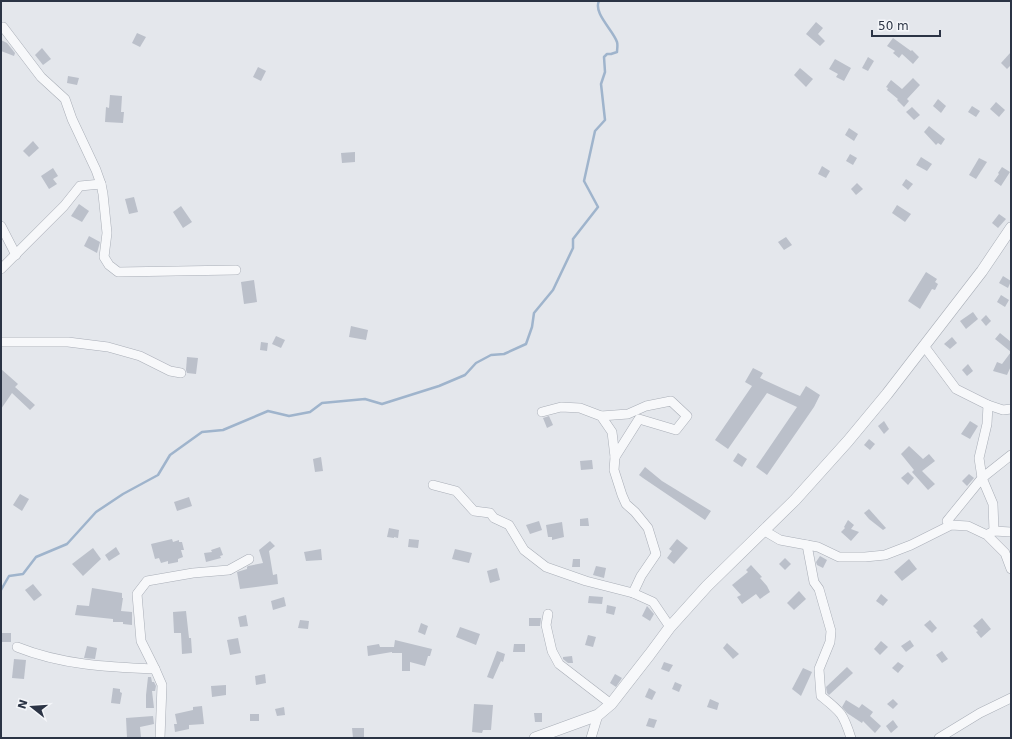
<svg xmlns="http://www.w3.org/2000/svg" width="1012" height="739" font-family="'DejaVu Sans',sans-serif">
<style>
.lines{fill:none;stroke-linecap:round;stroke-linejoin:round}
.stream{stroke:#9fb4cc;stroke-width:2.5}
.building{fill:#bbc0ca}
.minor-casing{stroke:#a9aeb7;stroke-width:10}
.tertiary-casing{stroke:#a9aeb7;stroke-width:12}
.minor{stroke:#f7f8fa;stroke-width:9}
.tertiary{stroke:#f7f8fa;stroke-width:11}
</style>
<rect width="100%" height="100%" fill="#e4e7ec"/>
<g class="lines">
<path class="stream" d="M 1,590 L 9,576 L 23,574 L 36,557 L 67,544 L 96,512 L 123,494 L 158,475 L 170,455 L 202,432 L 223,430 L 268,411 L 289,416 L 310,412 L 322,403 L 365,399 L 382,404 L 439,386 L 465,375 L 476,363 L 491,355 L 504,354 L 526,344 L 532,327 L 534,313 L 553,290 L 573,248 L 573,239 L 598,207 L 584,181 L 595,131 L 605,120 L 601,84 L 605,72 L 604,57 L 607,54 L 611,54 L 617,52 C 617,49 618,45 617,42 C 613,30 593,13 599,1"/>
</g>
<g class="building">
<polygon points="816,22 823,28 818,34 825,41 820,46 806,34"/>
<polygon points="137,33 146,37 140,47 132,43"/>
<polygon points="893,38 911,51 912,50 919,57 913,64 902,54 899,58 893,53 895,51 887,46"/>
<polygon points="1,40 7,43 15,53 14,56 1,51"/>
<polygon points="42,48 51,59 43,65 35,55"/>
<polygon points="1011,52 1011,65 1007,69 1001,63"/>
<polygon points="868,57 874,61 868,71 862,68"/>
<polygon points="835,59 851,68 844,81 836,77 838,74 829,69"/>
<polygon points="258,67 266,71 261,81 253,77"/>
<polygon points="800,68 813,79 806,87 794,75"/>
<polygon points="68,76 79,78 77,85 67,83"/>
<polygon points="913,78 920,85 907,99 909,101 904,107 897,100 898,99 887,90 888,88 886,87 891,80 902,89"/>
<polygon points="110,95 122,96 121,112 124,112 123,123 105,122 106,107 109,108"/>
<polygon points="938,99 946,106 941,113 933,106"/>
<polygon points="996,102 1005,110 999,117 990,109"/>
<polygon points="972,106 980,111 976,117 968,112"/>
<polygon points="912,107 920,115 914,120 906,112"/>
<polygon points="929,126 945,139 941,145 938,143 936,145 924,132"/>
<polygon points="849,128 858,134 854,141 845,135"/>
<polygon points="33,141 39,148 29,157 23,151"/>
<polygon points="355,152 355,162 342,163 341,153"/>
<polygon points="850,154 857,158 853,165 846,161"/>
<polygon points="921,157 932,164 927,171 916,165"/>
<polygon points="979,158 987,162 976,179 969,175"/>
<polygon points="822,166 830,171 826,178 818,174"/>
<polygon points="1002,167 1010,172 1001,186 994,181 999,174 998,173"/>
<polygon points="53,168 58,176 53,179 57,184 49,189 41,176"/>
<polygon points="906,179 913,184 908,190 902,185"/>
<polygon points="857,183 863,189 856,195 851,189"/>
<polygon points="134,197 138,212 129,214 125,199"/>
<polygon points="79,204 89,211 82,222 71,216"/>
<polygon points="897,205 911,214 905,222 892,213"/>
<polygon points="181,206 192,222 183,228 173,212"/>
<polygon points="999,214 1006,219 998,228 992,223"/>
<polygon points="89,236 100,242 97,253 84,246"/>
<polygon points="786,237 792,245 784,250 778,242"/>
<polygon points="926,272 937,279 935,282 938,284 935,290 932,289 920,309 908,301"/>
<polygon points="1003,276 1011,281 1008,288 999,283"/>
<polygon points="254,280 257,302 244,304 241,282"/>
<polygon points="1001,295 1009,300 1005,307 997,302"/>
<polygon points="973,312 978,319 966,329 960,321"/>
<polygon points="986,315 991,321 986,326 981,320"/>
<polygon points="351,326 368,330 366,340 349,337"/>
<polygon points="1000,333 1011,342 1011,366 1007,375 993,371 997,362 1002,364 1011,352 995,339"/>
<polygon points="276,336 285,340 281,348 272,344"/>
<polygon points="952,337 957,343 950,349 944,344"/>
<polygon points="261,342 268,343 267,351 260,350"/>
<polygon points="187,357 198,358 196,374 187,373 186,370"/>
<polygon points="968,364 973,371 967,376 962,370"/>
<polygon points="753,368 763,373 760,378 786,390 800,396 806,386 820,395 814,407 767,475 756,467 797,407 767,393 728,449 715,440 752,386 745,382"/>
<polygon points="1,369 18,384 15,387 35,405 30,410 12,393 1,409"/>
<polygon points="549,416 553,425 547,428 543,418"/>
<polygon points="884,421 889,429 884,434 878,426"/>
<polygon points="970,421 978,426 970,439 961,434"/>
<polygon points="869,439 875,444 870,450 864,445"/>
<polygon points="909,446 923,459 929,454 935,461 922,471 935,484 928,490 912,472 914,470 901,454"/>
<polygon points="738,453 747,459 742,467 733,461"/>
<polygon points="321,457 323,471 315,472 313,459"/>
<polygon points="592,460 593,469 581,470 580,461"/>
<polygon points="645,467 662,481 711,511 705,520 643,478 639,475"/>
<polygon points="908,472 914,478 908,485 901,478"/>
<polygon points="969,474 974,478 967,486 962,481"/>
<polygon points="20,494 29,499 22,511 13,505"/>
<polygon points="189,497 192,506 177,511 174,502"/>
<polygon points="869,509 886,528 883,530 869,519 864,513"/>
<polygon points="588,518 589,526 580,526 580,519"/>
<polygon points="848,520 854,525 851,529 859,532 851,541 841,532 845,528 844,527"/>
<polygon points="539,521 542,530 530,534 526,525"/>
<polygon points="562,522 564,537 552,540 552,537 548,537 546,525"/>
<polygon points="389,528 399,530 398,538 394,537 394,538 387,537"/>
<polygon points="172,539 173,542 179,540 179,542 182,542 184,550 181,550 183,557 178,559 178,562 168,564 168,561 161,563 159,558 155,559 151,544"/>
<polygon points="409,539 419,540 418,548 408,547"/>
<polygon points="677,539 688,548 674,564 667,558 672,551 669,549"/>
<polygon points="270,541 275,546 269,551 273,575 277,574 278,584 240,589 237,572 247,569 247,567 248,566 263,563 259,550"/>
<polygon points="116,547 120,554 109,561 105,555"/>
<polygon points="220,547 223,555 220,556 221,558 206,562 204,553 212,552 211,550"/>
<polygon points="93,548 101,559 83,576 72,564"/>
<polygon points="321,549 322,560 306,561 304,552"/>
<polygon points="455,549 472,553 469,563 452,559"/>
<polygon points="820,556 827,560 823,568 817,565 816,562"/>
<polygon points="785,558 791,564 785,570 779,564"/>
<polygon points="573,559 580,559 580,567 572,567"/>
<polygon points="909,559 917,569 902,581 894,572"/>
<polygon points="751,565 762,577 760,578 767,586 770,592 760,599 756,594 742,604 737,597 741,595 732,585 748,572 746,570"/>
<polygon points="596,566 606,568 604,578 593,575"/>
<polygon points="497,568 500,580 490,583 487,571"/>
<polygon points="33,584 42,595 34,601 25,590"/>
<polygon points="92,588 122,593 122,598 123,598 121,611 132,612 132,625 123,624 123,622 113,622 113,619 75,615 77,605 89,606"/>
<polygon points="799,591 806,599 794,610 787,603"/>
<polygon points="881,594 888,600 883,606 876,601"/>
<polygon points="589,596 603,597 602,604 588,603"/>
<polygon points="284,597 286,606 273,610 271,601"/>
<polygon points="607,605 616,607 614,615 606,613"/>
<polygon points="647,606 654,614 650,621 642,616"/>
<polygon points="186,611 189,638 191,638 192,653 182,654 181,633 174,633 173,612"/>
<polygon points="246,615 248,626 240,627 238,617"/>
<polygon points="529,618 541,618 540,626 529,626"/>
<polygon points="982,618 991,629 981,638 976,632 978,631 973,626"/>
<polygon points="300,620 309,621 308,629 298,628"/>
<polygon points="930,620 937,628 932,633 924,625"/>
<polygon points="421,623 428,626 425,635 418,632"/>
<polygon points="460,627 480,634 476,645 456,637"/>
<rect x="1" y="633" width="10" height="9"/>
<polygon points="588,635 596,637 593,647 585,645"/>
<polygon points="238,638 241,653 230,655 227,640"/>
<polygon points="395,640 432,649 430,656 428,656 425,666 410,662 410,671 402,671 402,653 392,653 392,652 368,656 367,646 379,644 380,647 394,647"/>
<polygon points="910,640 914,646 906,652 901,646"/>
<polygon points="881,641 888,647 880,655 874,649"/>
<polygon points="727,643 739,654 733,659 723,648"/>
<polygon points="514,644 525,644 525,652 513,652"/>
<polygon points="87,646 97,648 95,659 84,658"/>
<polygon points="497,651 505,654 503,662 501,661 493,679 487,677"/>
<polygon points="942,651 948,659 942,663 936,655"/>
<polygon points="572,656 573,663 568,663 563,659 563,657"/>
<polygon points="14,659 26,660 24,679 12,678"/>
<polygon points="664,662 673,665 669,672 661,669"/>
<polygon points="898,662 904,666 898,673 892,668"/>
<polygon points="847,667 853,673 829,695 827,693 826,687"/>
<polygon points="803,668 812,672 801,696 792,689"/>
<polygon points="265,674 266,683 256,685 255,676"/>
<polygon points="615,674 622,678 616,687 610,683"/>
<polygon points="148,677 151,677 152,682 154,682 156,686 155,691 152,691 154,708 146,708 146,695"/>
<polygon points="675,682 682,685 679,692 672,689"/>
<polygon points="226,685 226,695 212,697 211,686"/>
<polygon points="113,688 120,689 120,692 122,693 120,704 111,703"/>
<polygon points="649,688 656,692 652,700 645,697"/>
<polygon points="710,699 719,703 717,710 707,707"/>
<polygon points="893,699 898,704 893,709 887,704"/>
<polygon points="846,700 859,708 862,704 873,712 870,716 881,726 875,733 863,721 862,723 847,713 842,707"/>
<polygon points="474,704 493,705 491,730 483,730 482,733 472,732"/>
<polygon points="202,706 204,724 189,725 189,729 175,732 174,724 177,724 175,714 193,710 193,707"/>
<polygon points="284,707 285,715 277,716 275,709"/>
<polygon points="534,713 542,713 542,722 535,722"/>
<rect x="250" y="714" width="9" height="7"/>
<polygon points="153,716 154,724 140,727 141,737 127,738 126,718"/>
<polygon points="649,718 657,720 654,728 646,726"/>
<polygon points="893,720 898,727 891,733 886,726"/>
<polygon points="352,728 364,728 364,738 353,738"/>
</g>
<g class="lines">
<defs>
<g id="minor">
<polyline points="3,27 41,77 65,99 72,119 96,170 101,184 103,194 107,233 104,257 109,265 118,272 236,270"/>
<polyline points="1,226 16,255"/>
<polyline points="1,269 64,206 80,186 101,184"/>
<polyline points="1,342 68,342 108,347 140,356 170,371 181,373"/>
<polyline points="924,346 956,389 988,405 1003,410 1011,409"/>
<polyline points="988,405 987,424 979,458 982,478 1011,455"/>
<polyline points="542,412 561,407 580,408 601,416 612,432 615,457 614,470 622,495 626,504 635,512 648,528 656,554 641,576 633,593"/>
<polyline points="601,416 628,414 646,406 671,401 687,416 676,430 639,419 615,457"/>
<polyline points="433,485 456,491 474,511 490,513 494,518 509,525 524,550 546,567 586,581 633,593 653,602 670,627"/>
<polyline points="947,521 982,478 993,504 994,531"/>
<polyline points="763,530 780,540 818,547 839,557 865,557 885,555 911,545 951,525 968,526 987,535 1005,553 1011,569"/>
<polyline points="988,534 994,531 1011,532"/>
<path d="M 807,545 L 814,582 L 819,589 L 831,631 L 830,642 L 819,669 L 821,696 C 841,712 843,713 851,738"/>
<polyline points="548,614 546,625 552,651 559,664 611,704"/>
<path d="M 17,647 C 62,665 107,667 155,669"/>
<polyline points="160,738 162,685 155,669 141,641 137,594 147,581 193,573 229,570 249,559"/>
<polyline points="591,738 598,715"/>
<polyline points="939,738 980,713 1011,698"/>
</g>
<polyline id="tertiary" points="535,738 598,715 611,704 650,654 670,627 707,586 795,500 848,441 887,394 982,271 1011,228"/>
</defs>
<use href="#minor" class="minor-casing"/>
<use href="#tertiary" class="tertiary-casing"/>
<use href="#minor" class="minor"/>
<use href="#tertiary" class="tertiary"/>
</g>
<rect width="1012" height="739" fill="none" stroke="#2b3445" stroke-width="4"/>
<g transform="translate(32 707) rotate(287)" stroke="#f4f6f9" stroke-width="3" paint-order="stroke">
<path d="M0-3L7 15L0 10L-7 15Z" fill="#2b3445"/>
<text y="-6" font-size="11" font-weight="bold" text-anchor="middle" fill="#2b3445">N</text>
</g>
<path d="M872 30v6h68v-6" fill="none" stroke="#2b3445" stroke-width="2"/>
<text x="878" y="30" font-size="12" fill="#2b3445" stroke="#f4f6f9" stroke-width="3" paint-order="stroke">50 m</text>
</svg>
